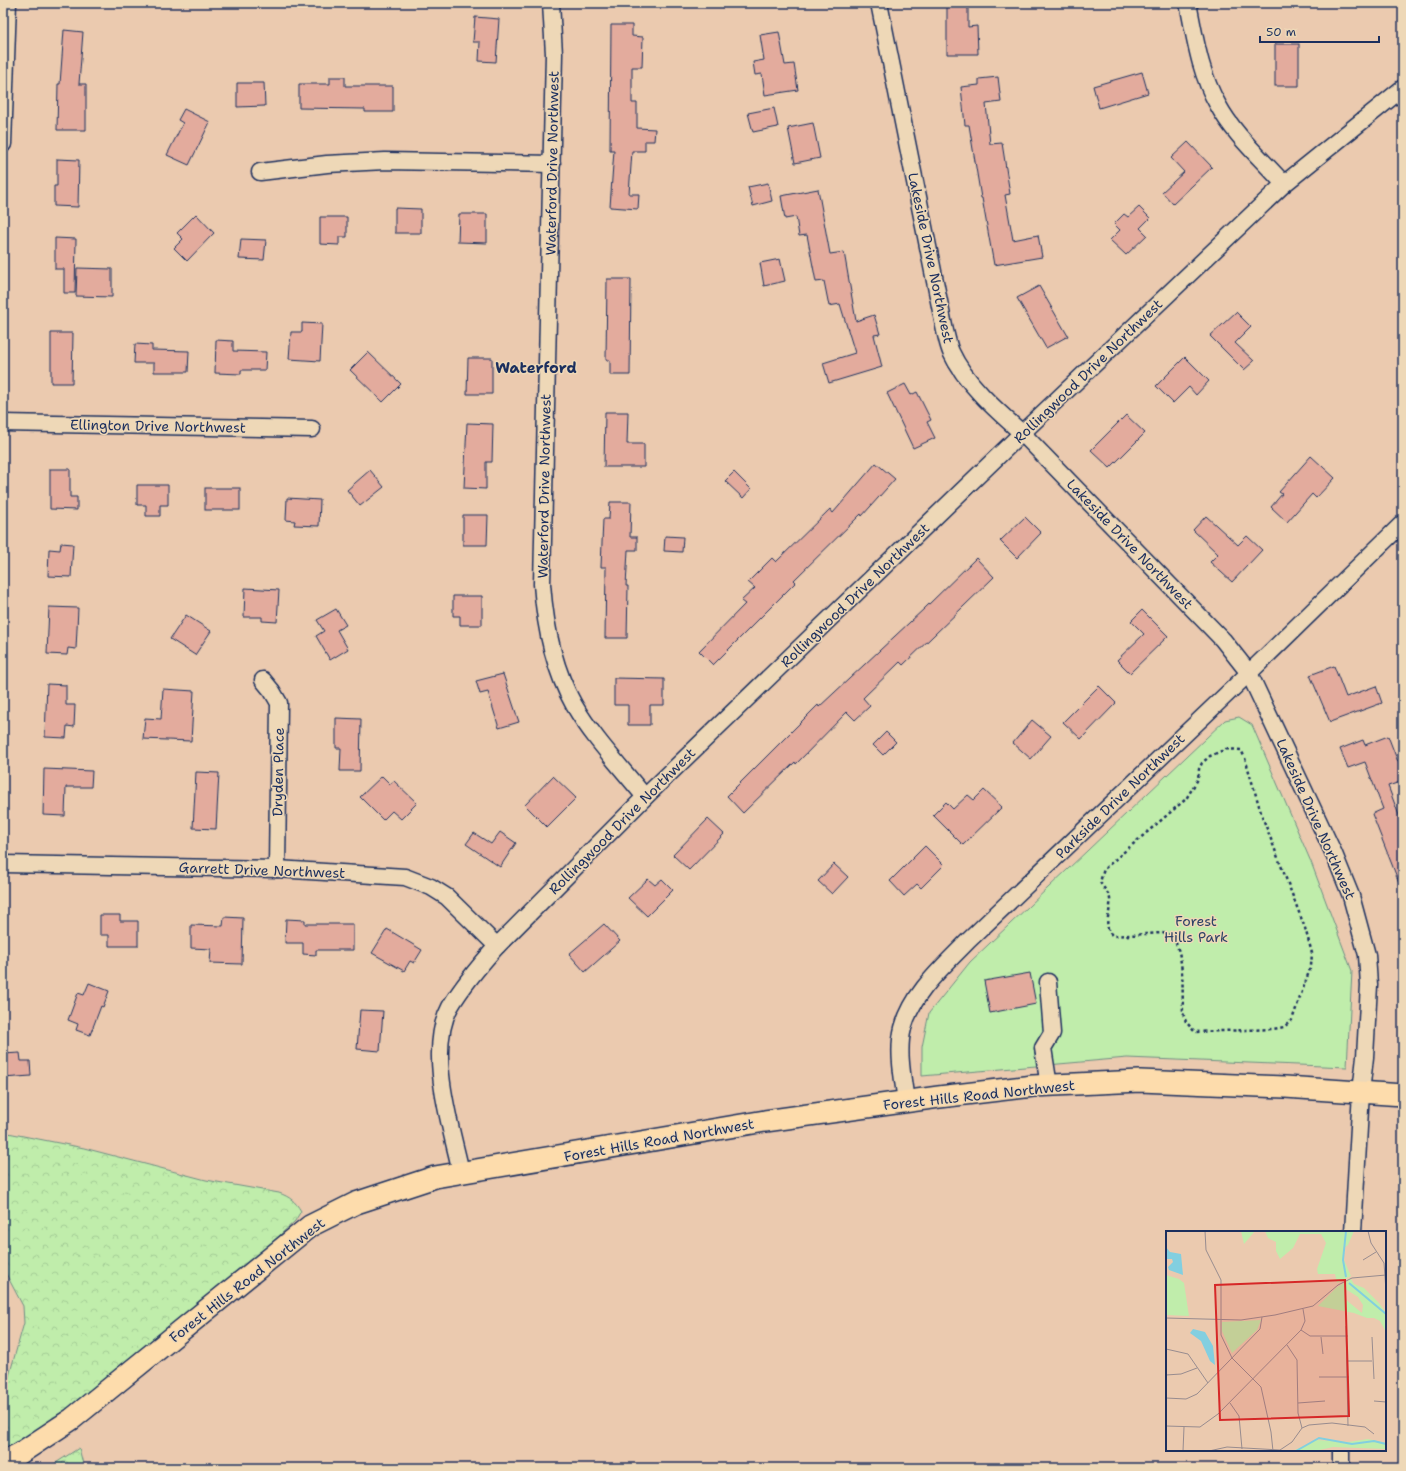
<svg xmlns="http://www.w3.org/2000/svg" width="1406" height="1471" font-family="'Shantell Sans',sans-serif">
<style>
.forest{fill:url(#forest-crowns);stroke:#6e8e84}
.park{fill:#c0edab;stroke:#6e8e84}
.building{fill:#e3ab9d;stroke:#1b2f5e}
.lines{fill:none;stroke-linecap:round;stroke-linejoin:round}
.minor-casing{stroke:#1b2f5e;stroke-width:19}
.major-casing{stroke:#1b2f5e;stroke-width:24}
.path{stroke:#1b2f5e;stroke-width:2.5;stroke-dasharray:3 3;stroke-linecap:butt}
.minor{stroke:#eed8b7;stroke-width:16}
.major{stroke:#fddcac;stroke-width:21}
.labels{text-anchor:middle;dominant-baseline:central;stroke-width:3;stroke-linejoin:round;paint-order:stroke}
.street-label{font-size:14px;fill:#1b2f5e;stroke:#eed8b7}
.park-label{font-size:14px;fill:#2c4266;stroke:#eed8b7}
.neighbourhood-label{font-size:15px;font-weight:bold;fill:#1b2f5e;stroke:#eed8b7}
.inset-river{fill:none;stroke:#82cfe0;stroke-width:2}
.inset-road{fill:none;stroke:#988c8f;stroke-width:1}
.view{fill:#d62828;fill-opacity:0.15;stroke:#d62828;stroke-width:2}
.inset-edge{fill:none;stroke:#1b2f5e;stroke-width:2}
</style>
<defs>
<pattern id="forest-crowns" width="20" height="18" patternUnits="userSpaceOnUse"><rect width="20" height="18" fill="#c0edab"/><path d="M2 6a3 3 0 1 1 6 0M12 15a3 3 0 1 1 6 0" fill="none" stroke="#a4cc96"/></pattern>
</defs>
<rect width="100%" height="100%" fill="#ebcaaf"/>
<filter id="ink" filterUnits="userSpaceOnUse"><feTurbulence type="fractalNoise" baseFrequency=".025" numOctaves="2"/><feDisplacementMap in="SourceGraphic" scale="8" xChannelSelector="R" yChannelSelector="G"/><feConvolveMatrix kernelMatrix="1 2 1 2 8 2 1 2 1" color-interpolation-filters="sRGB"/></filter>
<g filter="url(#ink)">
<g class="forest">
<path d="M 3,1132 L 84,1148 L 206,1180 L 279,1193 C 290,1197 295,1201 301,1211 L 295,1221 L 251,1262 L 206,1297 L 80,1404 L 57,1415 L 47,1425 L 3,1452 L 3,1382 L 7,1383 L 24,1323 L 23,1306 L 3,1268 Z"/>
<polygon points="79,1448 84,1468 48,1468"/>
</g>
<polygon class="park" points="1239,717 1252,725 1311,862 1352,971 1347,1067 1127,1058 922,1076 922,1047 929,1013 970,962 1225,720"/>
<g class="building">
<polygon points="947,5 968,5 968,27 977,26 978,54 947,54"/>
<polygon points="475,17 499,19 496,62 479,61 480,42 473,42"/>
<polygon points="611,25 632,25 632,36 643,37 642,67 632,67 632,103 637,103 637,128 655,129 654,141 645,141 645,151 632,151 629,194 639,194 638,209 610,207 614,150 610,150"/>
<polygon points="64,30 83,32 79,84 86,84 86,130 57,130 58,84 60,84"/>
<polygon points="779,32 785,65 794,64 798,90 765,95 762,74 755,75 753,62 764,60 760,35"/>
<rect x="1275" y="44" width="24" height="42"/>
<polygon points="1142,72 1148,93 1099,108 1093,86"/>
<polygon points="330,77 345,77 345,86 393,86 393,112 365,112 365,109 299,108 299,84 330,84"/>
<polygon points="998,77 1001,102 986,104 990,144 1002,143 1010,194 1005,195 1013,240 1038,235 1042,257 994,265 982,198 981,198 969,125 965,125 961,87 979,85 979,79"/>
<polygon points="237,83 264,83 265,106 237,107"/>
<polygon points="774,108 778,127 753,132 748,113"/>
<polygon points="184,109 210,122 189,165 167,155 183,123 178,120"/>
<polygon points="813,123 820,158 795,163 788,128"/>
<polygon points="1188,142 1212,167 1173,204 1162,192 1184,172 1171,158"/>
<polygon points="57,159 79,160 78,207 54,206 54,186 57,186"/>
<polygon points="768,183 772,201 753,206 748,187"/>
<polygon points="818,189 830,254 844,252 856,321 874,315 880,334 874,335 882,367 829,383 823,363 855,353 840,304 829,306 824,281 816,282 807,235 799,236 796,217 785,219 781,196"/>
<polygon points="1139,207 1150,218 1140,228 1147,235 1126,255 1110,240 1120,230 1114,224 1124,214 1128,217"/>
<polygon points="395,208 421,209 421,233 395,233"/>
<polygon points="196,214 214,233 187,261 174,248 183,239 177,233"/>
<polygon points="459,214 487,214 487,243 458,242"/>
<polygon points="320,217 347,217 347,237 339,237 339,245 320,244"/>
<polygon points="55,238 76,239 75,293 64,293 64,269 55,269"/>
<polygon points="241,239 266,240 264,260 239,259"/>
<polygon points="780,259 785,281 764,286 760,263"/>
<polygon points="77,268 112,269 112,297 76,296"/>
<polygon points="607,279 631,279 630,375 610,375 610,360 606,360"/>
<polygon points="1039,286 1068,336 1046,348 1017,298"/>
<polygon points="1236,312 1251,327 1235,343 1254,361 1244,370 1210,336"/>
<polygon points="302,323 322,324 320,361 289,359 291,332 302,332"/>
<polygon points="51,333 73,333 72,383 51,383"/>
<polygon points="216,340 233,341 233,351 266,352 265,370 241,370 241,374 215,373"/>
<polygon points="135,344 152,345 152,350 189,351 188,372 154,372 154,363 134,363"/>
<polygon points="368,352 401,384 383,402 350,370"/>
<polygon points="1185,357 1209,381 1196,395 1189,387 1173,403 1156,386"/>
<polygon points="468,358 492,358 492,394 467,394"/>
<polygon points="905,384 911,395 917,392 931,420 927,422 935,438 913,448 887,393"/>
<polygon points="605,412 628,412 627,444 644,444 644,467 604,467"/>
<polygon points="1126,415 1145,433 1110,468 1091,450"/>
<polygon points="467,423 493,424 492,462 486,462 486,489 464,488"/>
<polygon points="1311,456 1335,478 1316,498 1312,494 1287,522 1271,507 1282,494 1279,492"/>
<polygon points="876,463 895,479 862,516 861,514 794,580 796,582 713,665 699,651 745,604 741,601 755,588 748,582 772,558 776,562 830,509 833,513"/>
<polygon points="50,469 70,469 70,497 77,497 77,510 50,509"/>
<polygon points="370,470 384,487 360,506 347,490"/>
<polygon points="734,472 751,489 743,498 725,481"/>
<polygon points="137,485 168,485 168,505 160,505 160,516 146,516 146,505 137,505"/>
<rect x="205" y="488" width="35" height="22"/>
<polygon points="287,498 320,500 319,526 294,525 295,521 286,520"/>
<polygon points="610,502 631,502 630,537 637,537 637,550 628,550 626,586 628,586 627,638 605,638 606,567 601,567 603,519 609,519"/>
<polygon points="463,515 488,515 487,545 463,545"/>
<polygon points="1206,516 1238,545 1247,536 1262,550 1232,582 1210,562 1218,554 1193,530"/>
<polygon points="1025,517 1041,533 1017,558 1000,541"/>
<polygon points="665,536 683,537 682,552 664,551"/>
<polygon points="61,543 73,544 71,577 48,576 49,549 60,550"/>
<polygon points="976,558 994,577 903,665 900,662 863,698 870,706 855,720 847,712 796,764 795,762 743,813 727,796 818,705 819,707 925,608"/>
<polygon points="245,588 279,590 277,622 262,621 262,617 244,617"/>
<polygon points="453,596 482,596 482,625 460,625 460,616 453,616"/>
<polygon points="49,607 78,608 76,649 68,648 67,655 47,654"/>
<polygon points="336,609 346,625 337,630 348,649 330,660 316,636 324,631 317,620"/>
<polygon points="1142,610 1168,636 1130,673 1117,660 1144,634 1131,621"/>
<polygon points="186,615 211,631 195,655 170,639"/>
<polygon points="1334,666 1346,697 1376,686 1382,703 1330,722 1310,675"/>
<polygon points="503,674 519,722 499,728 488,692 480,694 476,681"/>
<polygon points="614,678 664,679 664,705 650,705 650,725 628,725 628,705 614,705"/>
<polygon points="47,684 66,685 66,705 75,705 74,727 67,726 66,738 45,737"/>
<polygon points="1099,686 1116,703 1081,739 1063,722"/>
<polygon points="163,689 194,691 191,741 143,739 145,718 161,719"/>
<polygon points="336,718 361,719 360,771 340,771 341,748 336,748"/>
<polygon points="1032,720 1051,736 1031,759 1013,743"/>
<polygon points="886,732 896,742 883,755 873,745"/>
<polygon points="1388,736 1398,762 1403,761 1403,781 1388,786 1403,826 1402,890 1372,814 1383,809 1365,762 1348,768 1340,749 1363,740 1365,745"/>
<polygon points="44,769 92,771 91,787 66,787 65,816 43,815"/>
<polygon points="196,772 219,773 216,829 193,828"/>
<polygon points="382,776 390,784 394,781 417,803 401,819 392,811 383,820 360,797"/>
<polygon points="553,776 576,798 547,827 525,805"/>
<polygon points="984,790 1002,807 963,845 933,815 946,802 953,809 968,795 974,800"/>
<polygon points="708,819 724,834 689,870 673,855"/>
<polygon points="500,832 516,843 500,867 466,844 474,833 491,844"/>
<polygon points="925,846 944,865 921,888 917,884 904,896 890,881"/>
<polygon points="834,864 848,877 832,894 818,881"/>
<polygon points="648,879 655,885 662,879 673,890 647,916 628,898"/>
<polygon points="100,915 120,915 120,921 138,921 138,946 109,946 109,935 100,935"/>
<polygon points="224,917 243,918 242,964 210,963 211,949 191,948 191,925 223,926"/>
<polygon points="286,919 305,920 305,924 353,924 353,950 316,950 316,955 303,954 303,943 285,943"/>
<polygon points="604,924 620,941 585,972 569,954"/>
<polygon points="387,929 422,950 414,963 410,961 404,971 372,953"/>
<polygon points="1030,973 1036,1004 990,1013 984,981"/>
<polygon points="89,983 109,991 103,1007 101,1006 90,1035 76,1030 78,1024 68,1020 78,993 84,995"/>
<polygon points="360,1010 383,1011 380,1051 357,1049"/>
<polygon points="20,1053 21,1061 30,1061 31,1076 3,1078 3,1054"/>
</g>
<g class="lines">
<defs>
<g id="minor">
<path d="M 551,3 L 554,54 L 542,584 C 545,625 553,668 574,705 C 593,738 621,767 645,797"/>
<path d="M 879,3 L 945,331 C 947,338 948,345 951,352 C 965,383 997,411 1022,433 L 1223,640 L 1249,673 L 1334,854 L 1351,896 L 1367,955 L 1369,985 L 1365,1057 L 1361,1092 L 1353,1232"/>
<path d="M 1188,3 C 1195,38 1200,74 1218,105 C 1234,135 1262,159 1284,184"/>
<polyline points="3,144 8,3"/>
<polyline points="260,172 327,164 385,161 552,164"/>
<polyline points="3,423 312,429"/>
<polyline points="263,680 272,691 279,703 277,869"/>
<polyline points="3,864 277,869 405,877 431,887 447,897 497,946"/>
<polyline points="1048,982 1052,1033 1043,1048 1049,1086"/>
<path d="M 906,1101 C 903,1079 897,1051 903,1028 C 913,992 943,967 968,941 L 1249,673 L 1403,523"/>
<path d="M 461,1172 C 451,1126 426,1051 450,1007 C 463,985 480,965 497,946 L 645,797 L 1022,433 L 1284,184 L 1403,88"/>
<polyline points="1341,1468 1341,1450"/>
</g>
<polyline id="major" points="3,1462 19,1454 72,1419 310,1226 356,1203 435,1177 765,1121 939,1097 1033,1086 1140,1081 1285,1087 1403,1095"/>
</defs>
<use href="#minor" class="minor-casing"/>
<use href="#major" class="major-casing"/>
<path class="path" d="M 1226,749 L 1241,750 L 1245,758 L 1262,816 L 1305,928 L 1312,953 L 1311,966 L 1292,1020 L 1284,1027 L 1273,1029 L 1195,1032 L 1186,1022 L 1183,1013 C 1182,989 1185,956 1172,935 L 1162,933 L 1113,936 C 1101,926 1112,912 1110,899 C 1109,893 1103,888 1100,882 L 1104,869 L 1186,799 L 1198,779 L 1199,769 L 1202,763 L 1210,756 Z"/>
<use href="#minor" class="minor"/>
<use href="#major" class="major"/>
</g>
</g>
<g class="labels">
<g class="street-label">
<text transform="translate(552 163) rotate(-89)">Waterford Drive Northwest</text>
<text transform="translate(931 258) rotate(78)">Lakeside Drive Northwest</text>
<text transform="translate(1088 371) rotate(-44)">Rollingwood Drive Northwest</text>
<text transform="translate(158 426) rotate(1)">Ellington Drive Northwest</text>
<text transform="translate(544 486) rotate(-89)">Waterford Drive Northwest</text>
<text transform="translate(1130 544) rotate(46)">Lakeside Drive Northwest</text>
<text transform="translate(855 595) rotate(-44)">Rollingwood Drive Northwest</text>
<text transform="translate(278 772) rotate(-89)">Dryden Place</text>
<text transform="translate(1120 796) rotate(-44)">Parkside Drive Northwest</text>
<text transform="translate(1316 819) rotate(66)">Lakeside Drive Northwest</text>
<text transform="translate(622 821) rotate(-45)">Rollingwood Drive Northwest</text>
<text transform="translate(262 870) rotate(2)">Garrett Drive Northwest</text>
<text transform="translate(979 1095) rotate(-6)">Forest Hills Road Northwest</text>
<text transform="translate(659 1140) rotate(-10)">Forest Hills Road Northwest</text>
<text transform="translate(247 1280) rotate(-38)">Forest Hills Road Northwest</text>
</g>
<g class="park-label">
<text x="1196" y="921">Forest<tspan x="1196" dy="16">Hills Park</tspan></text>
</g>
<g class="neighbourhood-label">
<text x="536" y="368">Waterford</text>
</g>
</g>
<g transform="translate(1166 1231)">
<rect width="220" height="220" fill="#ebcaaf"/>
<path d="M 75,0 L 89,0 L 78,13 ZM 99,0 L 188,0 L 182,14 L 177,18 L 178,29 L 185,45 L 171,52 L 169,43 L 152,43 L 151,38 L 160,12 L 155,3 L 134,3 L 127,17 L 114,28 L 110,20 L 110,11 L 102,7 ZM 0,44 L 13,48 L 18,52 L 23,85 L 0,84 ZM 185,48 L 188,53 L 198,57 L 213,72 L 220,82 L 220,101 L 214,90 L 208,87 L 201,87 L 188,82 L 152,75 L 171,56 ZM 178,57 L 192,66 L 197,74 L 196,82 L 179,68 ZM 202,208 L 220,212 L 220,218 L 167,216 L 149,220 L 127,220 L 150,209 L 182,211 Z" fill="#c0edab" fill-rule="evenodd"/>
<path d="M 95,89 L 91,99 L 66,122 L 56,100 L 56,91 Z" fill="#c0edab"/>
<path d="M 0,16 L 4,21 L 15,23 L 17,44 L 3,39 L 2,36 L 7,31 L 6,28 L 0,28 ZM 27,98 L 39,101 L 47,115 L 49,134 L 44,130 L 35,110 L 24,102 Z" fill="#82cfe0"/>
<path class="inset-river" d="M 180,0 L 177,29 L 180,46M 183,52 L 220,83M 130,220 L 153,207 L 186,213 L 208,210 L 220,213"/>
<path class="inset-road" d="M 39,0 L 40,19 L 55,49 L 55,104 L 66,127 L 95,156 L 105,201 L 107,220M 202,0 L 205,12 L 218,32 L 220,60M 197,29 L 210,21M 0,87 L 75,89 L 109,84 L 147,75 L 172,54 L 186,47 L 220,44M 180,95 L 182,195M 135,99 L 144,105 L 182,105M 155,106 L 157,123M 206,106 L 208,148M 121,114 L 131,129 L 132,182 L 136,197M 0,118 L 22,123 L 42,152M 182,130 L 206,130M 0,144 L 15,143 L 31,137M 153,146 L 183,146M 0,167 L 20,168 L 31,163 L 94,98 L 96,86M 208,170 L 220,171M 64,172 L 73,185 L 76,218M 132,172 L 159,170M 0,195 L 34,196 L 52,183 L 135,99 L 139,90 L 137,78M 17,220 L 18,196M 43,220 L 61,216 L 114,219 L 126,211 L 136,197 L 143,194 L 166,192 L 199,196 L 208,203"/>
<path class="view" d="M 179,49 L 183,185 L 54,189 L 49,54 Z"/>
<rect width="220" height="220" class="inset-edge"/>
</g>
<rect width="1406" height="1471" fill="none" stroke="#eed8b7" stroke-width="16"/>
<rect x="8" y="8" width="1390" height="1455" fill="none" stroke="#1b2f5e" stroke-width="1.5" filter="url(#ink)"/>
<path d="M1260 36v6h119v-6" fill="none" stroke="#1b2f5e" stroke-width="2"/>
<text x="1266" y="36" font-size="12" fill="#1b2f5e" stroke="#eed8b7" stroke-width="3" paint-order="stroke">50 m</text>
</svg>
